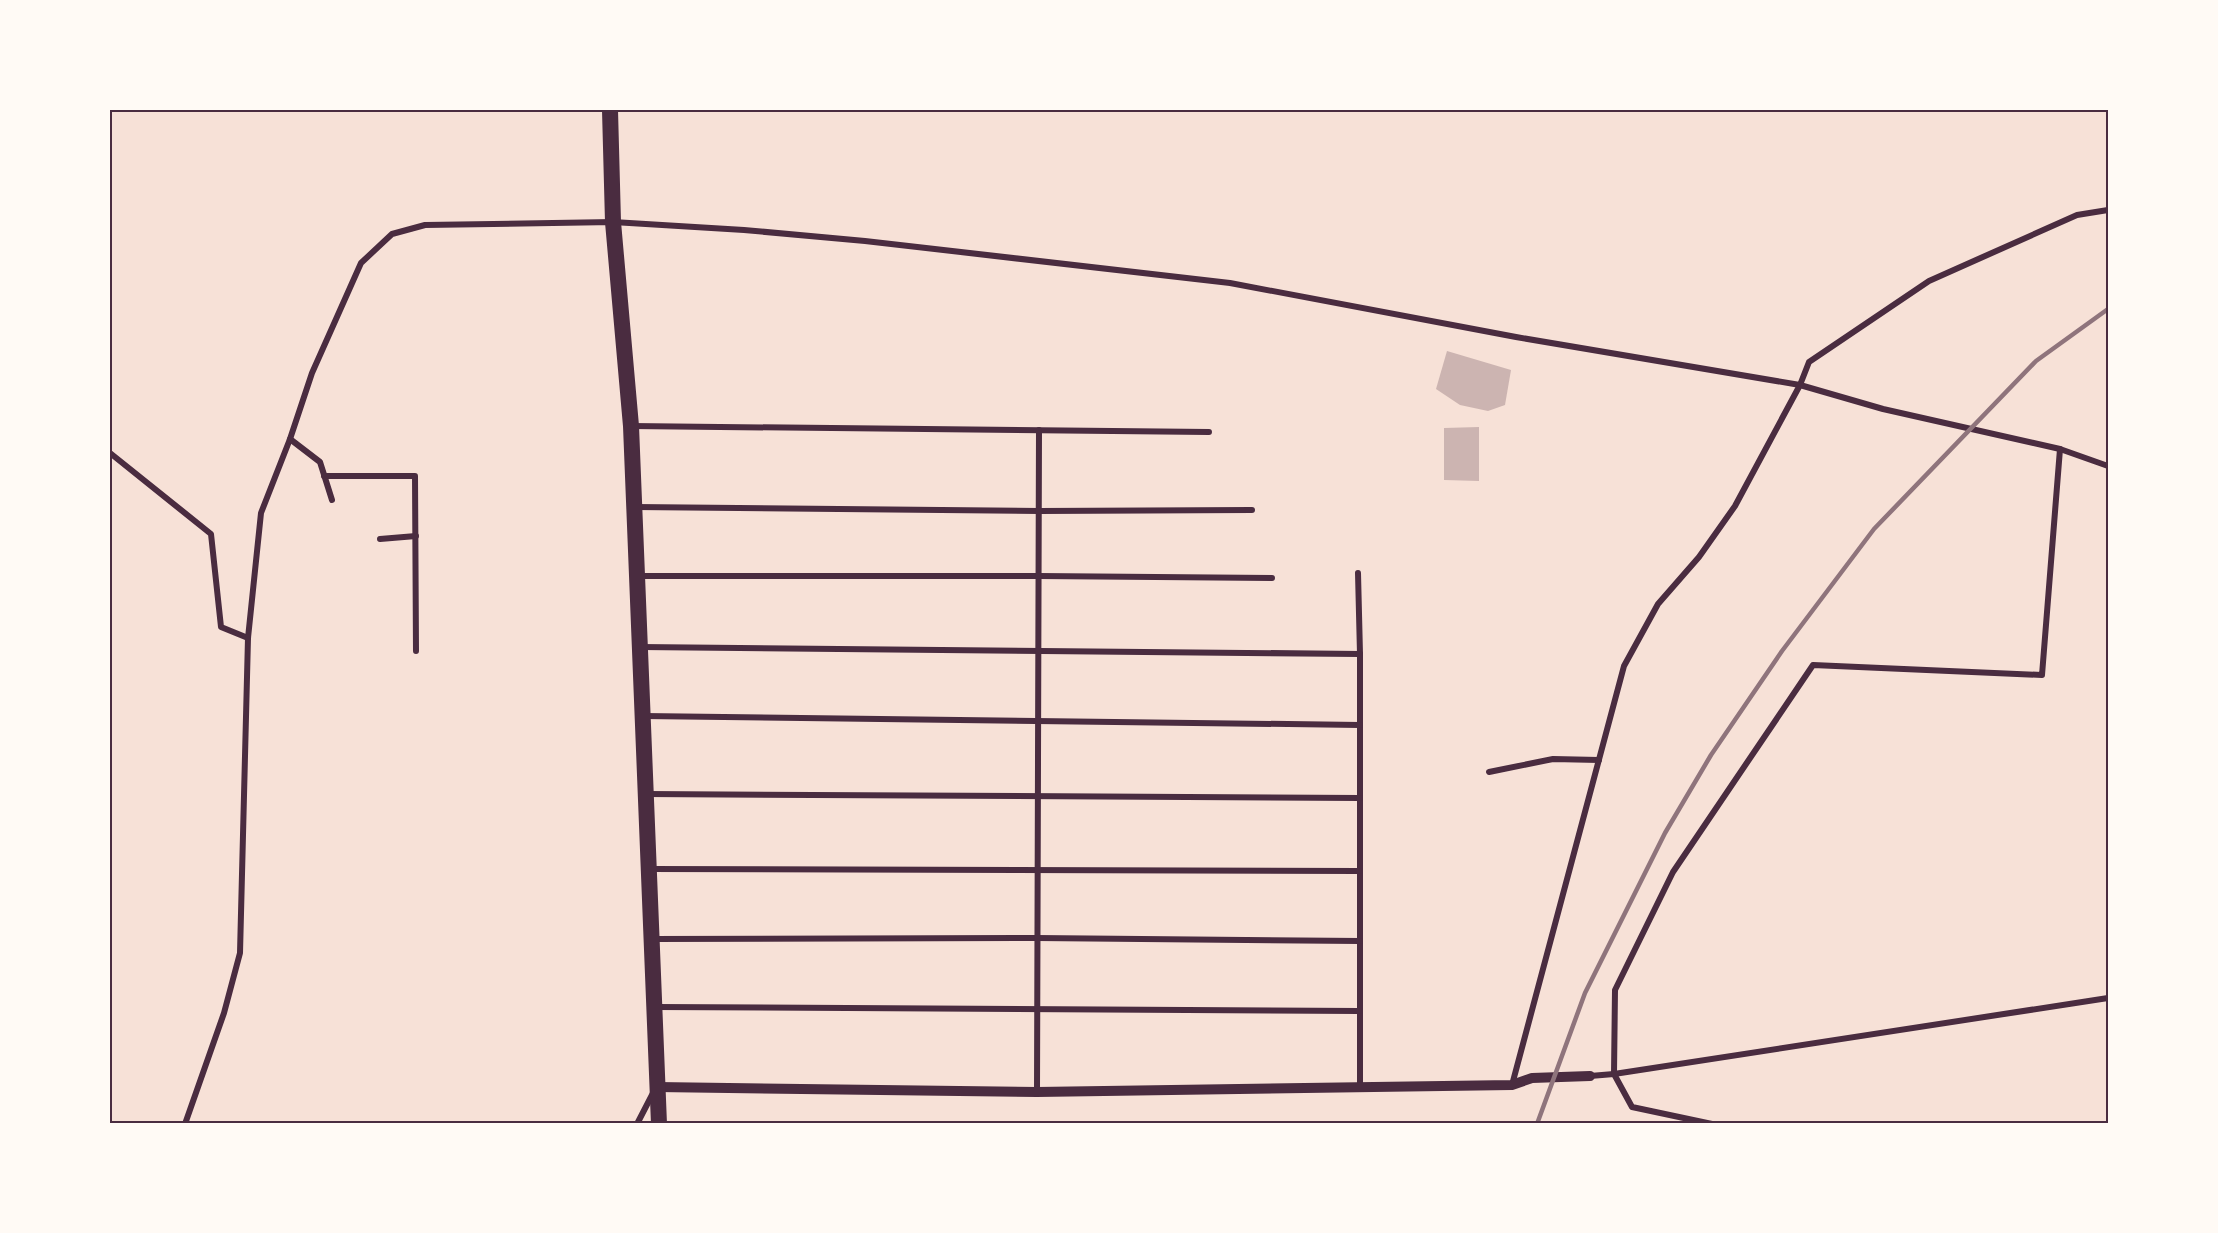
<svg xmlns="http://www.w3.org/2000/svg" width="2218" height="1233" font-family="Ubuntu,sans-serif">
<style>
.building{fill:#ccb4b1}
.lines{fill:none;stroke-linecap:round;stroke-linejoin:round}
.minor{stroke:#4a2c40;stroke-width:6}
.tertiary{stroke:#4a2c40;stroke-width:10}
.trunk{stroke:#4a2c40;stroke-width:16}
.rail{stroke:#8f747c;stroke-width:4.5}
.neatline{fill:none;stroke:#4a2c40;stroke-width:2}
</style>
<rect width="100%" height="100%" fill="#f7e1d7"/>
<g class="building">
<polygon points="1447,351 1511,370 1505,405 1488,411 1460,405 1436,389"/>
<polygon points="1479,427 1479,481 1444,480 1444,428"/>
</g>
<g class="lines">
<g class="minor">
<polyline points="631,426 1209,432"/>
<polyline points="290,439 320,462 332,500"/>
<polyline points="110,453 211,534 221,627 248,638"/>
<polyline points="324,476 415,476 416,651"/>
<polyline points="635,507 1039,511 1252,510"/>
<polyline points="380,539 416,536"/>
<polyline points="1358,573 1360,654"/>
<polyline points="637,576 1039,576 1272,578"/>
<polyline points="640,647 1360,654 1360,1087"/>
<polyline points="643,716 1360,725"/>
<polyline points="1489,772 1553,759 1599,760"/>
<polyline points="646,794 1360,798"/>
<polyline points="649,869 1359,871"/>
<polyline points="652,939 1037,938 1360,941"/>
<polyline points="655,1007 1359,1011"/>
<polyline points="1590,1076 1614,1074 2108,998"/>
<polyline points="1512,1085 1624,666 1658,604 1699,557 1735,506 1800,385 1809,362 1929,281 2077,215 2108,210"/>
<polyline points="1037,1092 1039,430"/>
<polyline points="185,1124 224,1013 240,953 248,638 261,513 290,439 312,373 361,263 392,234 425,225 613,222 744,230 865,241 1230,283 1516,337 1800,385 1883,409 2060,449 2108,466"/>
<polyline points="637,1124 653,1093"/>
<polyline points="1712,1124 1632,1107 1614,1074 1615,990 1673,872 1813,665 2042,675 2060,449"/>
</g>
<polyline class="tertiary" points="657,1087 1037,1092 1512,1085 1532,1078 1590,1076"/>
<polyline class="trunk" points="610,110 613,222 631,426 659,1124"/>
<polyline class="rail" points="1537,1124 1585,993 1665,833 1711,755 1782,651 1874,529 2036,361 2108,309"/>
</g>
<rect width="2218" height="1233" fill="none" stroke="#fffaf5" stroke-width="222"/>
<rect x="111" y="111" width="1996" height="1011" class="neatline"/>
</svg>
